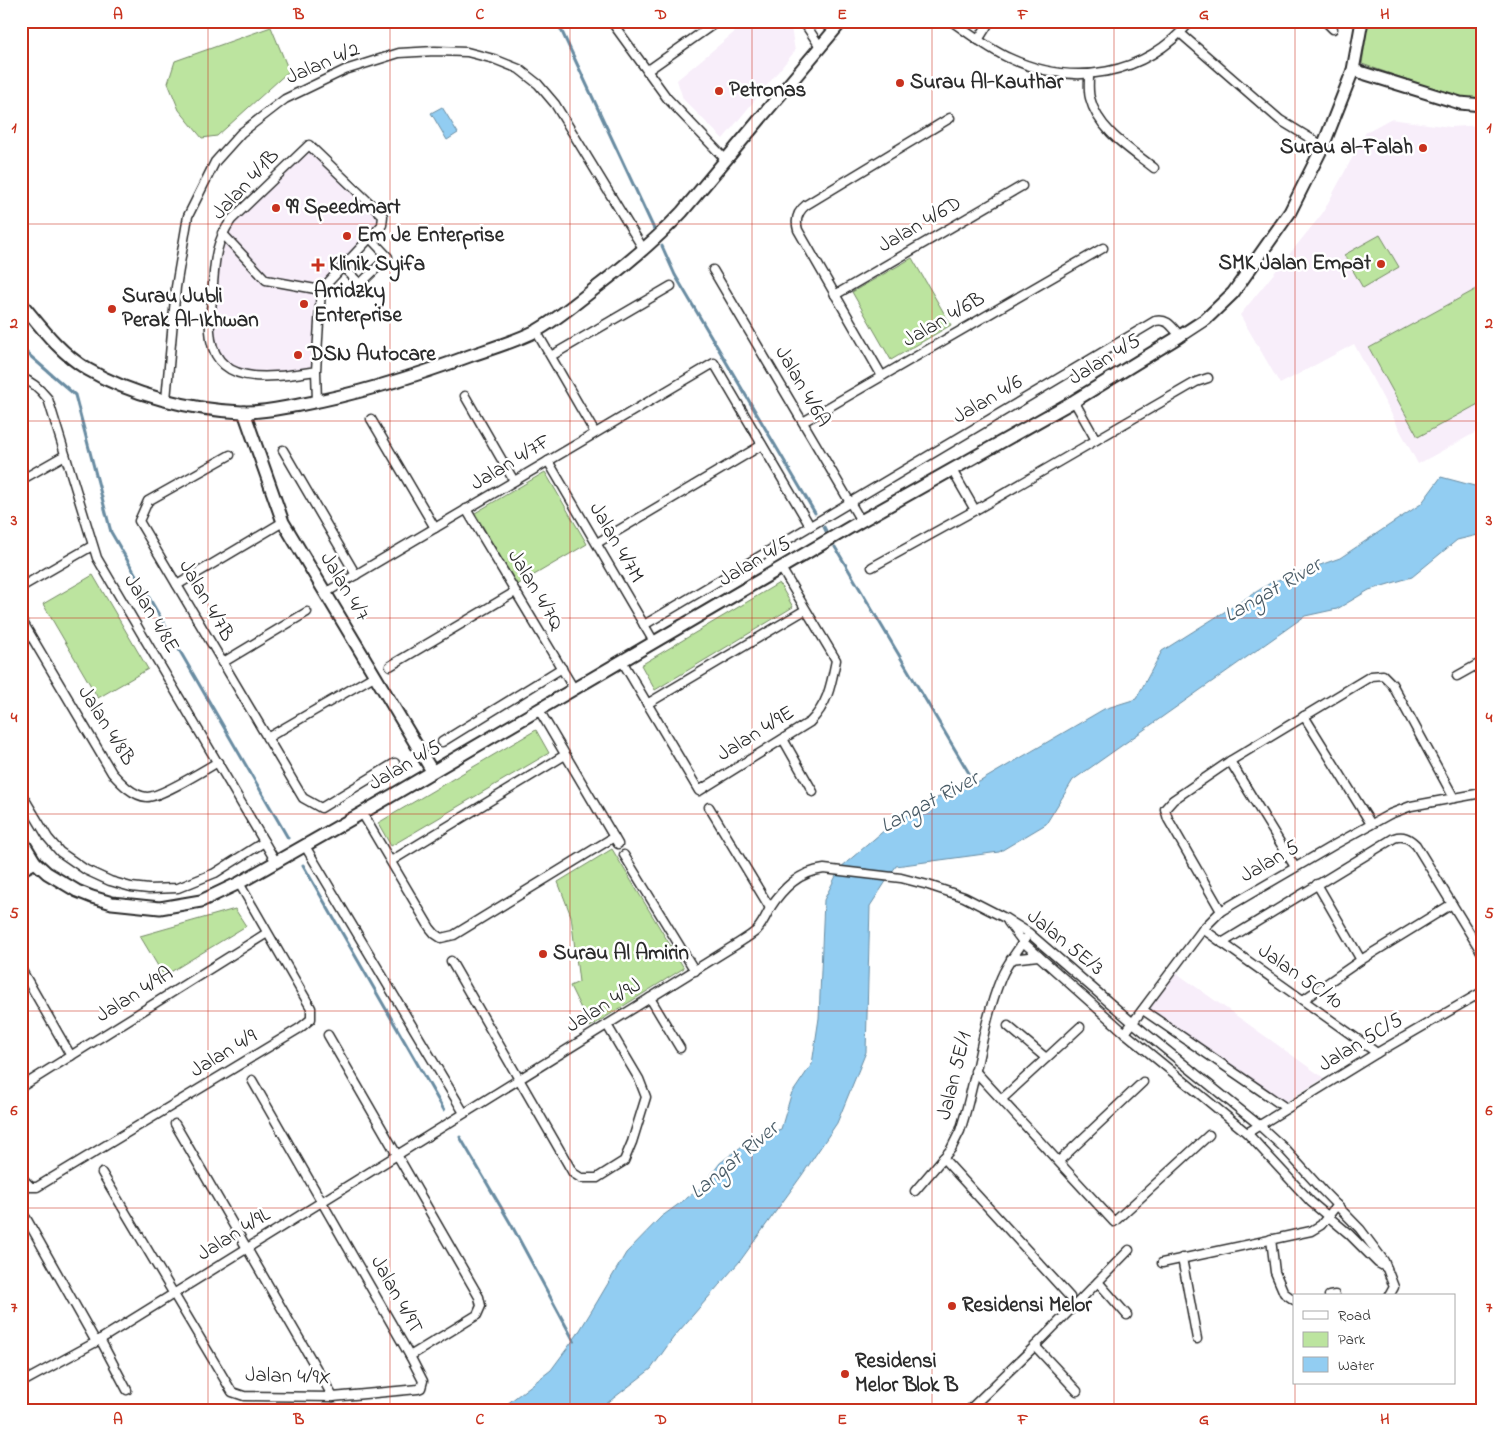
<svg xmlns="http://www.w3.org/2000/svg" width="1503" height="1432" font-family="'Indie Flower',sans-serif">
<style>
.built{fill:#f8eefa}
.green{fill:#bce49f;stroke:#748865}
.water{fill:#92cdf2;stroke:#698ca2}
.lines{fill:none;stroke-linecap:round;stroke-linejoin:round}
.stream{stroke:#698ca2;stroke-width:3}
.street-casing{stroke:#2b2b2b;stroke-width:11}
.secondary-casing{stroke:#2b2b2b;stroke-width:15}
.street{stroke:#fff;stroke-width:8}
.secondary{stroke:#fff;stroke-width:11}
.grid{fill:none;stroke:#c8321e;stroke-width:1;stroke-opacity:0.55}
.poi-dot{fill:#c8321e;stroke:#fff;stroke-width:2}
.labels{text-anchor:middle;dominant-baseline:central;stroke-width:5;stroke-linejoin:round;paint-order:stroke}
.street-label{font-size:21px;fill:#2b2b2b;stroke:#fff}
.poi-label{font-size:21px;font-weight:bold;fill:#2b2b2b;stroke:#fff;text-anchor:start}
.water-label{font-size:22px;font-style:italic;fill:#4a5c67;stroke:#fff}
.neatline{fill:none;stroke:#c8321e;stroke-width:2}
.grid-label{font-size:16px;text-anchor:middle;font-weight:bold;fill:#c8321e}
</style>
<rect width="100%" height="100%" fill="#fff"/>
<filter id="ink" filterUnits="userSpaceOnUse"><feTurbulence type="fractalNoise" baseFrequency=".02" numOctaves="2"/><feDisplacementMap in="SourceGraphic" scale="10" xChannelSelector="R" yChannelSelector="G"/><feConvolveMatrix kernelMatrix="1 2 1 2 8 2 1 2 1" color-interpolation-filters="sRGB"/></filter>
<g filter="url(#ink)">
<g class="built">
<polygon points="748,21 785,21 791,28 795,51 723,139 683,99 677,80"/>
<polygon points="1390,119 1450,127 1482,125 1482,429 1418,464 1354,344 1280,384 1240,315 1322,214 1366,132"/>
<polygon points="309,150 378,217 377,224 318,286 312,366 295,371 266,372 239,370 221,358 216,344 213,329 220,252 227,233 235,222"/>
<polygon points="1175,972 1324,1078 1285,1102 1149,1009"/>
</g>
<g class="green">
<polygon points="1368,21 1482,21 1482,101 1460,98 1362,64"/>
<polygon points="271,27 289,71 217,136 202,138 179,110 168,83 175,61"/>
<polygon points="1380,235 1399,267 1363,288 1344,255"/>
<polygon points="912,258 951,325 891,360 852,292"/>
<polygon points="1482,286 1482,402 1418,437 1369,348"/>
<polygon points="545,472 587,544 517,585 475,513"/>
<polygon points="93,575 148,669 98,698 43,604"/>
<polygon points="779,583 793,607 655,690 641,665"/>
<polygon points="536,730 549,753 391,846 378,823"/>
<polygon points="612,849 684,968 590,1027 570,986 579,982 571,916 558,882"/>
<polygon points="235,909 246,926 164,976 140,936"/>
</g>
<g class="water">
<polygon points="442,107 458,133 447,140 431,113"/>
<polygon points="1441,477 1482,488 1482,534 1457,540 1412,577 1369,590 1337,609 1305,616 1073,780 1046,824 999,852 896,866 870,906 866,1052 837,1123 802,1175 740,1261 673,1338 651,1369 597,1411 498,1411 551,1370 577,1335 597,1302 626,1253 661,1217 702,1187 720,1163 750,1140 781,1129 791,1095 812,1064 819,1018 824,900 840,868 887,828 929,801 979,782 1104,709 1136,699 1162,651 1272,582 1340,558 1421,504"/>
</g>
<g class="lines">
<g class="stream">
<polyline points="557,21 654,229"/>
<polyline points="662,246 675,275 815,513"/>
<polyline points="21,348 75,395 111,532 288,838"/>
<polyline points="824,527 826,531"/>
<polyline points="835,547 976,785"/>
<polyline points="303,865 444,1110"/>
<polyline points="460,1137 512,1226 574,1341"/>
</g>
<defs>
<g id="street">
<polyline points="611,21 667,98 726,160"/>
<polyline points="803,21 821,48"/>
<path d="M 951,21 C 970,34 989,49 1009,58 C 1074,88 1144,76 1191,21"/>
<polyline points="1325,21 1333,29"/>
<polyline points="1180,33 1280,120 1323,146"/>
<polyline points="978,40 990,21"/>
<polyline points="647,71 718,21"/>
<path d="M 1089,75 C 1089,82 1088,91 1090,98 C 1098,130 1130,149 1154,168"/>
<polyline points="222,233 266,280 321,290"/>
<polyline points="343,267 360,284 388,257 370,238"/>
<polyline points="713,270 861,521"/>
<polyline points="835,295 1022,186"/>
<polyline points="536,331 595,433"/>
<polyline points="551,356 671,286"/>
<path d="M 316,371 C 275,377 213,390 210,331 C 209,319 212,307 212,296 C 215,265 213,247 231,220 L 309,145 L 383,216 L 382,225 L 321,290 L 316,371 L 317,401"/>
<path d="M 882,376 L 798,230 C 795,220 797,212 806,205 L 950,118"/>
<path d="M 21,378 C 32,381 41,390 48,399 L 97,558 L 276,862"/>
<polyline points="465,396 514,481"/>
<polyline points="166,400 176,287 188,216 215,162 241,133 285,99 345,70 399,53 435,51 467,52 494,59 519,69 538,84 555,104 644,250"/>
<polyline points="1074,401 1096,440"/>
<polyline points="371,419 435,528"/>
<polyline points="803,422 1103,248"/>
<polyline points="283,450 356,575"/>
<polyline points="230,455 148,501 139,521 303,798 321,808 395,763"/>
<polyline points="548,461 654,642"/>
<polyline points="952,470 975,510"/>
<polyline points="21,480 65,455"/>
<polyline points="466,509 574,689"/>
<polyline points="597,543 762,445"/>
<polyline points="872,567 979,508 1196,382 1208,378"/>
<polyline points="177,585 283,522"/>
<polyline points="21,587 92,546"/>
<polyline points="325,593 714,363 810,526"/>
<path d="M 21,619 L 112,773 C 121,783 133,796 147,797 C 161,797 204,770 218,762"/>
<path d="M 644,625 L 1155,321 C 1168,318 1172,327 1180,336"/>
<path d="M 622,661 L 699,791 L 810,722 C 828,704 831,685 836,660 L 781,568"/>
<polyline points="222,663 307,612"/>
<polyline points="390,666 515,592"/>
<polyline points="1457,676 1482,662"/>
<polyline points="647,704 805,610"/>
<polyline points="539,710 618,844"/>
<polyline points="1304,716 1371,824"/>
<polyline points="267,738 374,676"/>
<polyline points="783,739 813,792"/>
<polyline points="442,742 562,668"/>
<polyline points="1230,761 1295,867"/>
<polyline points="21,793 48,838 60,852 86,870 110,881 131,887 149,889 178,888 215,873 264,842"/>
<polyline points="709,807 770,908"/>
<polyline points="362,813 430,928 435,934 441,938 454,935 614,837"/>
<polyline points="305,846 464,1113"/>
<polyline points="624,855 695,971"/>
<polyline points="391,861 565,755"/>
<polyline points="1317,884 1361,960"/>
<polyline points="1221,911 1168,819 1165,809 1173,800 1230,761 1371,676 1383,675 1392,684 1454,798"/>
<polyline points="1008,922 1023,942 1125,1033 1247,1133 1311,1202 1349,1234 1378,1263 1387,1268"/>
<polyline points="1203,929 1377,1053"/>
<path d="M 1222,943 L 1394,838 C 1403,835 1409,838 1416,845 L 1482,953"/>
<polyline points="1011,959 1038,956"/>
<polyline points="451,961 573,1173 581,1178 597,1178 624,1161 632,1142 646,1097 639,1079 607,1025"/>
<polyline points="21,969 71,1056"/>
<polyline points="650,998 680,1048"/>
<polyline points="1303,1000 1361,960 1452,904"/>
<polyline points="1143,1010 1286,1108"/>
<polyline points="1008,1026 1046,1058"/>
<polyline points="1125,1033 1203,929 1221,911 1334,845 1390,814 1411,806 1482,793"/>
<polyline points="975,1071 1114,1222 1209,1135"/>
<polyline points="252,1080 410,1356 477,1315 481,1306 479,1297 328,1035"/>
<polyline points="21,1087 267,933"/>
<polyline points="1002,1099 1080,1027"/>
<polyline points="175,1124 333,1397"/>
<polyline points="1247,1133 1377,1053 1482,992"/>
<polyline points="943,1158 1070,1297"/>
<polyline points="1059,1161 1143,1082"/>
<polyline points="102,1173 232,1392 244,1396 333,1397 418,1389 421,1388 423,1381 410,1356"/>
<polyline points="21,1177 31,1187 37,1187 42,1184 300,1028 311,1019 311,1008 239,883"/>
<path d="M 915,1191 L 951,1149 L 960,1131 C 977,1081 981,1027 1001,978 C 1007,963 1017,952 1025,939"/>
<polyline points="26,1218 96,1342"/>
<polyline points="1271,1239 1275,1272 1284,1293 1294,1300"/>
<polyline points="1182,1258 1197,1339"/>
<polyline points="1162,1263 1311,1231 1321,1225 1337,1205"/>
<polyline points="1098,1282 1127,1315"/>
<polyline points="1329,1296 1335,1295"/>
<polyline points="100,1339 127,1390"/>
<polyline points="1035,1346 1077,1391"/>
<path d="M 21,1383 L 96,1342 L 737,944 C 743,940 750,936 756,931 C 762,925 766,916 770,908 C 783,888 799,872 824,869 L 901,878 L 928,885 L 964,897 L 1005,918 L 1029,933 L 1133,1023 L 1259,1125 L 1284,1148 L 1322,1190 L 1360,1229 L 1384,1261 L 1394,1287 L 1389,1296"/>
<polyline points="968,1411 1035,1346 1129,1250"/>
</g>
<g id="secondary">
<polyline points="1353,70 1460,103 1482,105"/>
<path d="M 21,303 C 41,327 60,353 87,369 C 131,395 192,410 242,412 C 261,413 281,408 299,405 C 358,394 416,376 472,355 C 493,348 516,341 536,331 C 558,319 577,302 597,287 C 627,264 656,240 682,212 L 842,21"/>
<polyline points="244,412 283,522 432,771"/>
<polyline points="21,839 35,862 47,873 77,891 92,897 112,903 160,908 201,901 239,883 362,813 861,521 1074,401 1180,336 1206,319 1233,293 1290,212 1323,146 1353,70 1362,21"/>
<polyline points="21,870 35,862"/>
</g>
</defs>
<use href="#street" class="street-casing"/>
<use href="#secondary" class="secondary-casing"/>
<use href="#street" class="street"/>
<use href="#secondary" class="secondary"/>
</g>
</g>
<path class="grid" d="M 208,21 L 208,1411M 390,21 L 390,1411M 570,21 L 570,1411M 752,21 L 752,1411M 932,21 L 932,1411M 1114,21 L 1114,1411M 1295,21 L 1295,1296M 21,224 L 1482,224M 21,421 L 1482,421M 21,618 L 1482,618M 21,814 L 1482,814M 21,1011 L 1482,1011M 21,1208 L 1482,1208M 1295,1383 L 1295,1411"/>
<g class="poi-dot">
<circle cx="900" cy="83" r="5"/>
<circle cx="719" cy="91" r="5"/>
<circle cx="1423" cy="148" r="5"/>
<circle cx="276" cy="208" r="5"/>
<circle cx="347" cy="236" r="5"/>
<circle cx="1381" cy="264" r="5"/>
<path d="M315.5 257.5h5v5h5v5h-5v5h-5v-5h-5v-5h5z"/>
<circle cx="304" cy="304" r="5"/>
<circle cx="112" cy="309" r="5"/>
<circle cx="298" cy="355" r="5"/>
<circle cx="543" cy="954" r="5"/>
<circle cx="952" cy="1306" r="5"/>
<circle cx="845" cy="1374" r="5"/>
</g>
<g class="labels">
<g class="street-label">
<text transform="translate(323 64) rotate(-23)">Jalan 4/2</text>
<text transform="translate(246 185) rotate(-47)">Jalan 4/1B</text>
<text transform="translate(920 225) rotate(-30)">Jalan 4/6D</text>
<text transform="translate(944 320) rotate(-30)">Jalan 4/6B</text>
<text transform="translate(1105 360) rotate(-31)">Jalan 4/5</text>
<text transform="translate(802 387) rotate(60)">Jalan 4/6A</text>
<text transform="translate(988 400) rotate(-30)">Jalan 4/6</text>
<text transform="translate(511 463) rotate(-31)">Jalan 4/7F</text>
<text transform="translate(616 543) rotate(60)">Jalan 4/7M</text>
<text transform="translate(755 562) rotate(-30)">Jalan 4/5</text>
<text transform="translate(344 587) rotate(59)">Jalan 4/7</text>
<text transform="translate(535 590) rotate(59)">Jalan 4/7Q</text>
<text transform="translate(206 601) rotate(60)">Jalan 4/7B</text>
<text transform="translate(151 614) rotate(59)">Jalan 4/8E</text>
<text transform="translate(106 726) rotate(58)">Jalan 4/8B</text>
<text transform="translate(756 734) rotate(-32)">Jalan 4/9E</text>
<text transform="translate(405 766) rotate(-30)">Jalan 4/5</text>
<text transform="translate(1270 862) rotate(-30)">Jalan 5</text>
<text transform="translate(1065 943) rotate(39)">Jalan 5E/3</text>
<text transform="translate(1300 977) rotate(35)">Jalan 5C/10</text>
<text transform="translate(135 995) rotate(-32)">Jalan 4/9A</text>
<text transform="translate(604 1006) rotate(-32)">Jalan 4/9J</text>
<text transform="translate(1361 1043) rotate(-31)">Jalan 5C/5</text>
<text transform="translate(224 1054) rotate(-31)">Jalan 4/9</text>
<text transform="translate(955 1076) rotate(-76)">Jalan 5E/1</text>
<text transform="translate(234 1235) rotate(-32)">Jalan 4/9L</text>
<text transform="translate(396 1295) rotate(61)">Jalan 4/9T</text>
<text transform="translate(288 1377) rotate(2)">Jalan 4/9X</text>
</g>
<g class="poi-label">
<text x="910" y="83">Surau Al-Kauthar</text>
<text x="729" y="91">Petronas</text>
<text x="1413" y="148" text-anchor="end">Surau al-Falah</text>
<text x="286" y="208">99 Speedmart</text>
<text x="357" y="236">Em Je Enterprise</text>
<text x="1371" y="264" text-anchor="end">SMK Jalan Empat</text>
<text x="329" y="265">Klinik Syifa</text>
<text x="314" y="292">Arridzky<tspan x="314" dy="24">Enterprise</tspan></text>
<text x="122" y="297">Surau Jubli<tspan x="122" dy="24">Perak Al-Ikhwan</tspan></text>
<text x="308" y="355">DSN Autocare</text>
<text x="553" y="954">Surau Al Amirin</text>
<text x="962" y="1306">Residensi Melor</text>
<text x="855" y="1362">Residensi<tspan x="855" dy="24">Melor Blok B</tspan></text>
</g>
<g class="water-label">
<text transform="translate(1273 591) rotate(-30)">Langat River</text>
<text transform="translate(930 803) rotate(-28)">Langat River</text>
<text transform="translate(735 1161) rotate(-40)">Langat River</text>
</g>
</g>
<rect width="1503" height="1432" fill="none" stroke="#fff" stroke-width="55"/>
<rect x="1293" y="1294" width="162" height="90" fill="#ffffff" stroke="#aaaaaa"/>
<rect x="1303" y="1311" width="25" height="8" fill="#ffffff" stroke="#aaaaaa"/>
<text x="1338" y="1320" font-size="15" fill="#2b2b2b">Road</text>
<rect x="1303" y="1332" width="25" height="15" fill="#bce49f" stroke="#aaaaaa"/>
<text x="1338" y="1344" font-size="15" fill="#2b2b2b">Park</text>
<rect x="1303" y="1357" width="25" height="15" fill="#92cdf2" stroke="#aaaaaa"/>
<text x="1338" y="1370" font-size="15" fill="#2b2b2b">Water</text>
<rect x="28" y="28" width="1448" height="1376" class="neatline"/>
<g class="grid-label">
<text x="118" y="19">A</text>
<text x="299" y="19">B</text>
<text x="480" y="19">C</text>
<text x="661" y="19">D</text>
<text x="842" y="19">E</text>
<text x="1023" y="19">F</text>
<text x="1204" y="19">G</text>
<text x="1385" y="19">H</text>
<text x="14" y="132">1</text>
<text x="1489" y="132">1</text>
<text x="14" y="328">2</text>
<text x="1489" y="328">2</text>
<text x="14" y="525">3</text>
<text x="1489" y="525">3</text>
<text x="14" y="722">4</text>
<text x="1489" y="722">4</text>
<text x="14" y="918">5</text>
<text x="1489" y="918">5</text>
<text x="14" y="1115">6</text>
<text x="1489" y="1115">6</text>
<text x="14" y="1312">7</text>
<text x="1489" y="1312">7</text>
<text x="118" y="1424">A</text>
<text x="299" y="1424">B</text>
<text x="480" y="1424">C</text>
<text x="661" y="1424">D</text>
<text x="842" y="1424">E</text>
<text x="1023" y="1424">F</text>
<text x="1204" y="1424">G</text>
<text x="1385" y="1424">H</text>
</g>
</svg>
